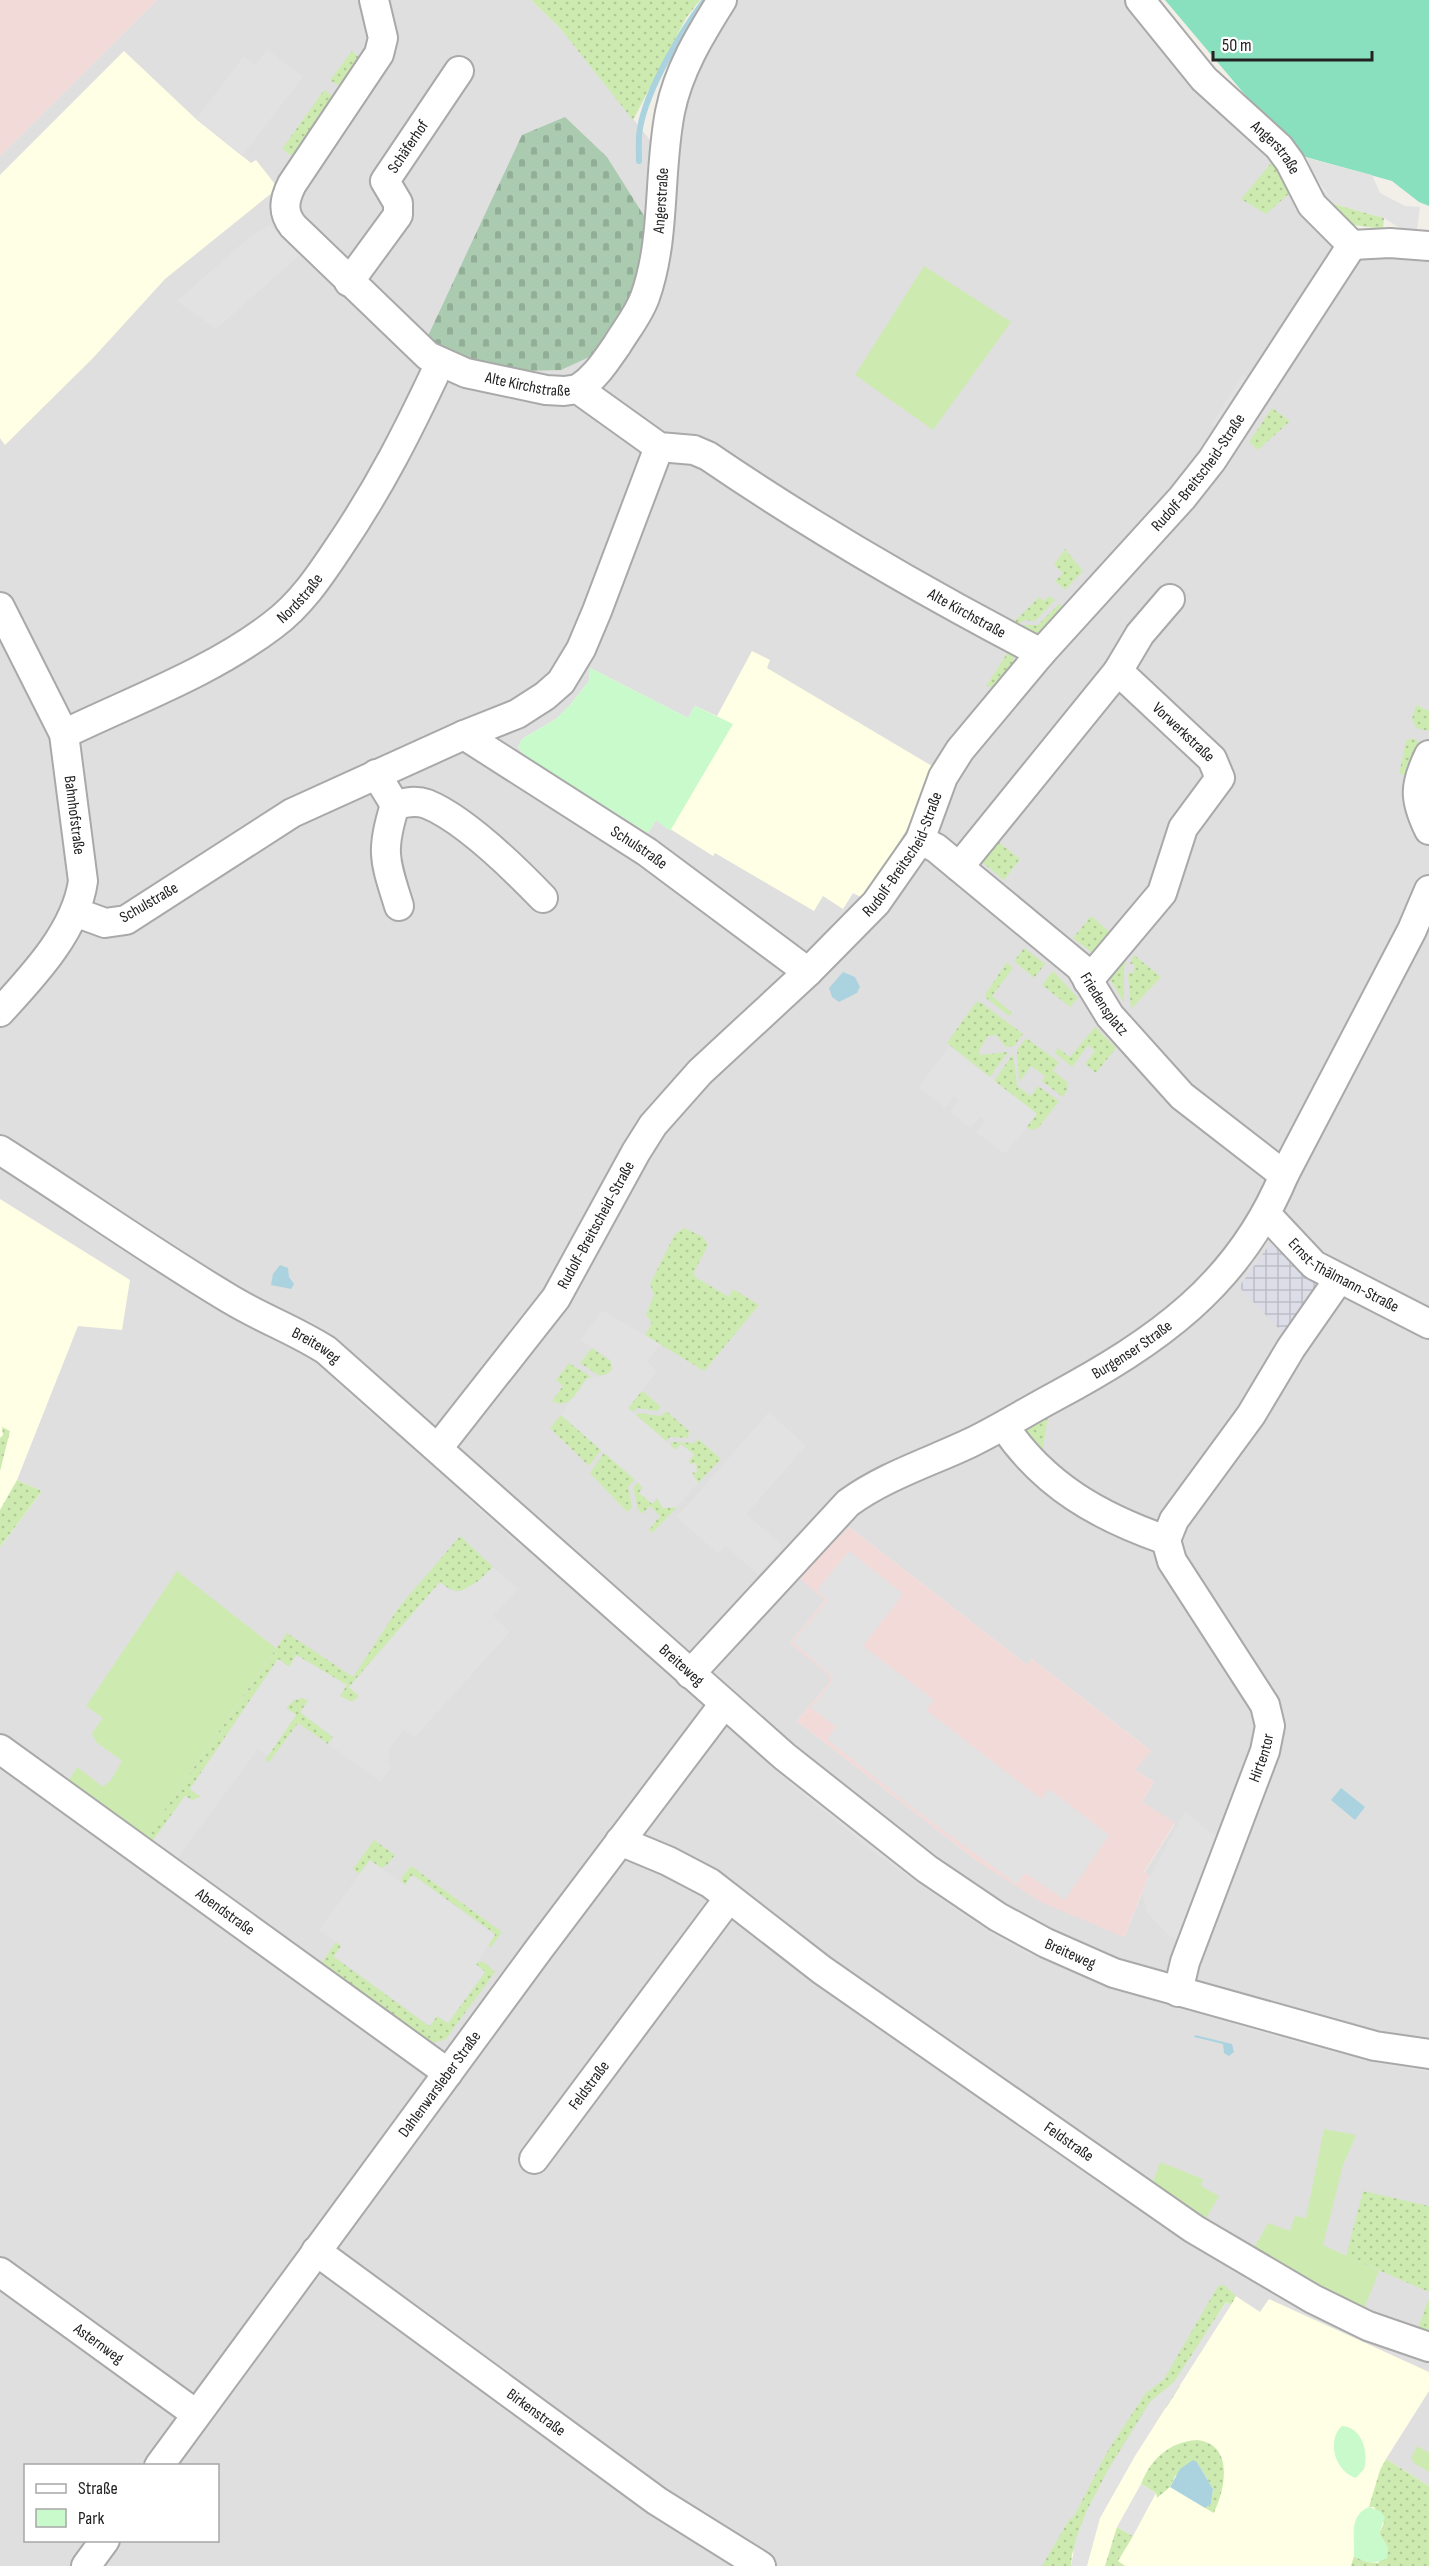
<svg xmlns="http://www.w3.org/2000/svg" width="1429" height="2566" font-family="'Sofia Sans Condensed',sans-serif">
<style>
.residential{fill:#e0dfdf;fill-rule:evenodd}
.commercial{fill:#f2dad9}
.education{fill:#ffffe5}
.grass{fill:url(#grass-dots)}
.cemetery{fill:url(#cemetery-stones)}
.park{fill:#c8facc}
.garden{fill:#cdebb0}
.pitch{fill:#88e0be}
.parking{fill:#e2e2e2}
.plaza{fill:url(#plaza-grid)}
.water{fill:#aad3df}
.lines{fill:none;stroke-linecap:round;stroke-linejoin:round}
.stream{stroke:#aad3df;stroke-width:6}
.minor-casing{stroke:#a9a9a9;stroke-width:32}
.minor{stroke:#fff;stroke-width:28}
.labels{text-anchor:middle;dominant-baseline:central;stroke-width:4.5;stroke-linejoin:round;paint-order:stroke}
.street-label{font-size:16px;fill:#222;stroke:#fff}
</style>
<defs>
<pattern id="grass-dots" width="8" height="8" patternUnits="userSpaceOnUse" patternTransform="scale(1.5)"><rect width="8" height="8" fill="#cdebb0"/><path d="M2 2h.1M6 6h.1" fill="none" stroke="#b0c997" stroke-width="1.8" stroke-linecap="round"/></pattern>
<pattern id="cemetery-stones" width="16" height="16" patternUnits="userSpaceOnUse" patternTransform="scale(1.5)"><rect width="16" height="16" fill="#aacbaf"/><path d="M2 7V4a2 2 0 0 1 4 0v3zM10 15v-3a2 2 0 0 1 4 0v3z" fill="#92ae96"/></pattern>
<pattern id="plaza-grid" width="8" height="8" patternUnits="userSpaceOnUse" patternTransform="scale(1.5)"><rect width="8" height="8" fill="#dddde8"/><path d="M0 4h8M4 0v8" fill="none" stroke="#bdbdc7"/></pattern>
</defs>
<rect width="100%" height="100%" fill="#f2efe9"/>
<path class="residential" d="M 157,0 L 531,0 L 559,27 L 650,140 L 677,54 L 710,0 L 1138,0 L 1304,174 L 1319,185 L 1335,204 L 1369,255 L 1429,251 L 1429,2566 L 0,2566 L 0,156 ZM 849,1527 L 1027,1665 L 1032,1659 L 1150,1750 L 1135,1770 L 1154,1782 L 1142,1802 L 1175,1824 L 1144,1873 L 1149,1876 L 1124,1937 L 977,1861 L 797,1721 L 830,1682 L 830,1675 L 790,1643 L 825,1600 ZM 26,2466 L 218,2466 L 218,2540 L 26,2540 Z"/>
<g class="commercial">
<polygon points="0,0 157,0 0,156"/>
<polygon points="849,1527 1027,1665 1032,1659 1151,1751 1135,1770 1154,1782 1142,1802 1175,1823 1144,1872 1149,1875 1124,1937 1041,1902 977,1861 797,1721 830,1682 830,1676 790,1643 825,1600 799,1578"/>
</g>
<g class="education">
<polygon points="124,51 196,119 251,163 256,160 278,188 165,279 93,358 5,445 0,438 0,175"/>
<polygon points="752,651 770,660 767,668 937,769 910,824 864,899 853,893 843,909 823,896 814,911 715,853 713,856 656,820 648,833 526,757 518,747 522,739 556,719 570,705 589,681 590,668 688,718 695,706 717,716"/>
<polygon points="0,1199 130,1280 122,1330 78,1326 17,1480 42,1491 0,1547"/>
<polygon points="1222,2287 1260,2312 1269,2299 1429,2372 1429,2391 1386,2459 1429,2486 1429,2566 1065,2566 1165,2380"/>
</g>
<g class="grass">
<polygon points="531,0 700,0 686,18 633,120 559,27"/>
<polygon points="352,51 361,59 343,88 330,80"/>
<polygon points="324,90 335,98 296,159 282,149"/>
<polygon points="1274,160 1292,191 1266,214 1241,199"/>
<polygon points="1327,202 1384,218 1383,229 1354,225"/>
<polygon points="1272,408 1290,421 1258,450 1249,442"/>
<polygon points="1065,549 1083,571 1065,590 1055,581 1063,573 1054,565"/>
<polygon points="1049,596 1055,600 1035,621 1023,620 1017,627 1012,624 1039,597 1044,601"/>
<path d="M 1059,604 L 1066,609 C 1049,627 1045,640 1018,634 L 1022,625 L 1038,625 Z"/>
<path d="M 1010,649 C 1019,664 1010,675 1001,688 L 986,686 Z"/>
<polygon points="1416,705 1429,711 1429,731 1416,728 1412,719"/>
<polygon points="1413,738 1424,746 1410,775 1399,774 1406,741"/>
<polygon points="997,841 1020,859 1004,880 982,862"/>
<polygon points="1091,916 1112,934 1095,955 1073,938"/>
<polygon points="1024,948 1045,964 1034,978 1014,961"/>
<polygon points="1129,950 1124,968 1124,1003 1107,974"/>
<polygon points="1134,955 1161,977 1131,1009 1128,973 1133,973 1135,965 1130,964"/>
<polygon points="1007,962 1013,968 992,996 1012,1013 1009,1016 986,998 986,993"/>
<polygon points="1053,971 1078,998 1070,1007 1042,985"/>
<polygon points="976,1002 980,1002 1023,1034 1014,1046 1006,1047 996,1035 988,1036 979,1050 980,1055 1008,1052 990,1077 947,1043"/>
<polygon points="1095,1027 1116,1048 1096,1073 1085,1064 1095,1051 1088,1045 1072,1067 1055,1053 1058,1048 1070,1057"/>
<polygon points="1026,1038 1059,1062 1053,1071 1067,1082 1068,1089 1063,1097 1042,1081 1045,1076 1031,1066 1019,1082 1017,1050"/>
<polygon points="1013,1054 1017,1086 1031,1096 1038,1086 1059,1101 1038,1128 1032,1130 1026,1127 1036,1113 994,1081"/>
<polygon points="684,1228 703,1237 708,1245 694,1272 695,1277 729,1297 733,1289 759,1305 704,1371 645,1335 652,1323 646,1315 654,1295 650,1284 675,1234"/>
<polygon points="592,1348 613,1363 611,1372 600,1376 580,1363"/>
<polygon points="569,1363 593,1378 568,1402 560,1404 552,1401 563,1386 556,1380"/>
<polygon points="641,1392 644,1392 661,1407 657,1411 637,1408 633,1412 628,1408"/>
<polygon points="666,1411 689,1431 688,1438 670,1437 666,1441 636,1415 638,1413 661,1416"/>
<polygon points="561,1415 601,1450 589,1466 550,1428"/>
<polygon points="1048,1415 1042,1456 1023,1432"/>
<polygon points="2,1427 10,1431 0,1471 0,1438 3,1435"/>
<polygon points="698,1439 721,1459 698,1483 692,1473 695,1463 690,1464 689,1461 694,1454 681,1444 676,1450 670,1445 672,1442 695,1443"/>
<polygon points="604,1453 635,1479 628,1487 632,1507 627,1512 590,1473"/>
<polygon points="17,1480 42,1491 0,1547 0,1510"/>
<polygon points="638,1482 653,1504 657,1498 663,1508 677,1507 652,1533 649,1530 660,1516 650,1506 642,1514 638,1509 633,1488"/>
<path d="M 460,1536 L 493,1567 C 475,1584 463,1602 440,1582 L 349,1687 L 359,1696 L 352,1702 L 339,1697 L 346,1685 L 297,1655 L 290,1667 L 278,1659 L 190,1789 L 201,1797 L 192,1800 L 185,1796 L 152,1842 L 145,1838 L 287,1633 L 353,1677 L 399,1607 Z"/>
<polygon points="303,1698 309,1701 301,1713 333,1737 328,1744 298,1723 269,1762 265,1760 296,1715 286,1708 292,1701"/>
<polygon points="374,1840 395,1855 387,1865 381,1868 370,1860 359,1874 353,1869"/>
<polygon points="411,1866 502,1932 491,1947 488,1945 495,1934 413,1875 405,1885 402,1882 402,1877"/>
<polygon points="336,1942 342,1946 334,1957 429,2026 437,2016 448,2023 485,1972 475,1964 477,1962 484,1962 495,1972 445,2040 430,2043 321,1964"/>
<polygon points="1363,2191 1429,2206 1429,2292 1346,2256"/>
<polygon points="1224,2285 1236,2296 1231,2305 1226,2302 1175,2382 1180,2386 1166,2408 1151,2400 1108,2470 1072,2554 1071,2566 1042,2566 1069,2520 1074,2516 1107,2452 1145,2394 1164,2379 1218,2286"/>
<polygon points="1429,2298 1429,2339 1415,2336"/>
<path d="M 1197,2440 C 1234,2444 1226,2488 1214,2513 L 1205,2508 L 1211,2504 L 1213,2489 L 1197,2462 L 1175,2476 L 1170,2487 L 1157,2498 L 1156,2493 L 1141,2484 C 1151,2459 1169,2442 1197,2440 Z"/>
<polygon points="1386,2459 1429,2486 1429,2566 1351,2566 1354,2556 1367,2562 1378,2563 1388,2548 1379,2533 1384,2523 1374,2507 1369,2507 1380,2470"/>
<polygon points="1117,2527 1133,2536 1118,2561 1125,2566 1105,2566"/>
</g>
<polygon class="cemetery" points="565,117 607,157 646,219 643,280 600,352 561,370 524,371 454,357 427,338 522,135"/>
<g class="park">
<polygon points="590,668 688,718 695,706 733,724 670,831 656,820 648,833 526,757 518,747 522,739 556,719 570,705 589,681"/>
<path d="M 1342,2426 C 1362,2427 1369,2453 1364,2469 L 1356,2478 C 1335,2472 1326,2440 1342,2426 Z"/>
<path d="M 1369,2507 L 1380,2511 L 1385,2517 L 1379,2533 L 1388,2548 L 1387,2558 C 1375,2565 1365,2563 1354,2556 C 1355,2537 1348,2516 1369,2507 Z"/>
</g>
<g class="garden">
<polygon points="924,266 1011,322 933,430 855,375"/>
<polygon points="177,1571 276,1648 145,1838 68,1782 77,1767 103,1787 111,1780 122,1761 96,1742 92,1733 103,1718 86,1706"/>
<polygon points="1324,2129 1356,2135 1343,2165 1323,2245 1379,2271 1363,2312 1252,2252 1268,2223 1290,2231 1295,2216 1306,2218"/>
<polygon points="1160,2162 1203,2179 1201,2186 1219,2196 1205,2220 1152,2185"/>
<polygon points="1417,2446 1429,2453 1429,2472 1414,2463 1411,2458"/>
</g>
<polygon class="pitch" points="1165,0 1429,0 1429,206 1419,202 1392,181 1295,154"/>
<g class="parking">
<polygon points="267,49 303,77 242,156 196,119 244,56 255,65"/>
<polygon points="1307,158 1372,175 1380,193 1405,206 1420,207 1417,230 1403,230 1384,218 1335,204 1313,175"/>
<polygon points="270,225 300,255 216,329 177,301 251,236"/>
<polygon points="1243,374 1255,382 1223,432 1211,425"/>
<polygon points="950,1046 1037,1114 1005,1154 976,1132 985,1120 980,1117 971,1128 950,1112 959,1100 954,1096 945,1108 918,1087"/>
<polygon points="602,1310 660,1344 647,1362 658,1371 628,1408 676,1450 681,1444 694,1455 689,1461 690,1464 696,1463 697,1472 692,1473 698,1483 677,1507 663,1508 657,1498 652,1504 639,1493 643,1487 561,1415 587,1378 606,1375 612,1369 610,1359 580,1340"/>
<polygon points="297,1320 310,1320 345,1345 409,1402 412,1414"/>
<polygon points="334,1371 398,1427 385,1426 358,1404 336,1383"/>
<polygon points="769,1412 806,1446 746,1514 783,1546 758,1575 726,1546 718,1554 677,1517"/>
<polygon points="476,1470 490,1474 603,1576 607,1587"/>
<polygon points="463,1486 528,1540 522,1548 465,1497"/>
<polygon points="849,1551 903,1594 863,1646 934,1700 926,1710 1041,1799 1049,1789 1109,1835 1065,1900 1025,1873 1017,1884 913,1808 827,1739 836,1727 811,1708 831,1683 833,1677 793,1642 828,1600 817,1590"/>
<polygon points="493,1567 518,1589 493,1616 510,1632 414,1738 404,1730 390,1747 388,1761 391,1769 380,1781 328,1744 333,1737 300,1712 308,1701 303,1698 295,1699 286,1708 296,1715 268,1756 258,1749 176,1860 152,1842 185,1796 192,1800 201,1797 190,1789 278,1659 289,1667 296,1655 347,1685 340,1696 352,1702 359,1696 349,1687 440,1582 450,1591 459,1592 477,1582"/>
<polygon points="772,1758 1047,1956 1030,1955 1000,1939 917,1883 870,1849 792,1785"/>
<polygon points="829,1774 903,1832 1003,1901 1000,1907 826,1778"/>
<polygon points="1185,1811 1211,1833 1224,1836 1179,1941 1168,1935 1147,1913 1142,1892"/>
<polygon points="370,1860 405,1885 412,1875 495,1935 476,1964 485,1972 448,2023 437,2016 430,2026 404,2007 334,1956 341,1946 319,1930"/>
<polygon points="1226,2016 1429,2065 1429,2072 1375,2063 1319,2049 1235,2025"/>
<polygon points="1226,2302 1231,2305 1135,2456 1100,2518 1087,2566 1071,2566 1076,2538 1087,2510 1108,2470 1152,2400 1174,2382"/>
<polygon points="1141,2484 1156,2493 1133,2536 1117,2527"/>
</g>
<polygon class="plaza" points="1272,1241 1323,1288 1287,1337 1239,1287"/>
<g class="water">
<polygon points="843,972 855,977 860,987 857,993 839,1002 832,997 829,988"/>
<polygon points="280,1265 288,1268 289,1277 294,1284 291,1289 271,1285 273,1274"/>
<polygon points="1341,1788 1365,1807 1355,1820 1331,1800"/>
<polygon points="1195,2035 1232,2044 1234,2052 1229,2056 1224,2053 1223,2044 1194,2037"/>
<polygon points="1193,2460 1197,2462 1213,2489 1211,2504 1205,2508 1170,2487 1180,2469"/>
</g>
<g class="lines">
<path class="stream" d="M 639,161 C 639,150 638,138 640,128 C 647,89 681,31 705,0"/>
<defs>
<g id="minor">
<path id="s1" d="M 374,0 L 383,38 L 379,54 L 292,184 C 284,200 282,212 293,226 L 428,356 L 466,373 L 546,390 L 564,391 L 578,389 L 659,447 L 694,450 L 708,456 C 815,529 926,593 1041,653"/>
<path id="s2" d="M 1140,0 L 1204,79 L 1279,147 L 1290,162 L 1312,205 L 1352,245 L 1390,243 L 1429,246"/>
<path id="s3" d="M 349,282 L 398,215 L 398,203 L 385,181 L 459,71"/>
<path id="s4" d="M 578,389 C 596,377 605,362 617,345 C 626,330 639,314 645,297 C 666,238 658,173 670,112 C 678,71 700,35 722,0"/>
<path id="s5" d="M 0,607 L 64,734 L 83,881 C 76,931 33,976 0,1012"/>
<polyline points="1118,671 1140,634 1170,599"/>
<path id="s6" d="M 64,734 C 134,700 210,673 273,625 C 300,605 319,577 337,550 C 380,487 408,431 440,363"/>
<path id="s7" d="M 464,735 L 647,852 L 808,972"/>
<path d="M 1429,755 C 1414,786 1414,799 1429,830"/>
<path d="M 376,774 L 395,805 C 406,802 416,800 427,804 C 464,819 515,869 543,898"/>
<path d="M 395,805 C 380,852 385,861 399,906"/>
<path id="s8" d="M 920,840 L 936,848 L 1080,967 L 1110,1016 L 1182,1096 L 1284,1175"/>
<path id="s9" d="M 959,867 L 1118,671 L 1212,759 L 1220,778 L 1183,828 L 1162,893 L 1088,981"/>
<polyline points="75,912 105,923 126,920 292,813 464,735 517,714 545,696 561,682 581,649 597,611 659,447"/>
<path id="s10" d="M 0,1150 C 77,1199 151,1252 230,1299 C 261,1318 295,1330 326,1350 L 784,1756 L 927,1869 L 998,1917 L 1046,1943 L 1114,1973 L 1375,2046 L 1429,2054"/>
<path id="s11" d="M 1267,1215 L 1314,1265 L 1429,1324"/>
<path d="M 1004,1426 C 1044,1486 1100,1517 1166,1540"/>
<path id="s12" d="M 438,1448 L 556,1298 L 636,1152 L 653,1125 L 700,1072 L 808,972 L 876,903 L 920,840 L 943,777 L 960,750 L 1041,653 L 1182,498 L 1212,460 L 1352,245"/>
<path id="s13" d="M 690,1674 L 848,1503 C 885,1476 930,1462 970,1443 C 999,1429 1026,1412 1054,1397 C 1156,1342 1238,1286 1284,1175 L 1412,930 L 1429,890"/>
<path id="s14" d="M 0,1749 L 448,2073"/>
<path id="s15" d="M 620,1841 L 668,1861 L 710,1883 L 822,1970 L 1194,2229 L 1313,2299 L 1368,2326 L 1429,2347"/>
<path id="s16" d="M 1178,1992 L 1185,1962 L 1265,1751 L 1270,1726 L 1265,1705 L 1172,1561 L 1166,1540 L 1174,1520 L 1251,1415 L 1291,1348 L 1339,1279"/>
<path id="s17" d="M 534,2159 L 729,1898"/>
<path id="s18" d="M 316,2251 L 657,2501 L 761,2566"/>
<path id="s19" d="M 0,2272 L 196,2414"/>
<path id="s20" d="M 159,2466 L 539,1949 L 724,1704"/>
<polyline points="86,2566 105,2540"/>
</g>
</defs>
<use href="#minor" class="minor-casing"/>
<use href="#minor" class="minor"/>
</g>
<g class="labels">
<g class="street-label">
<text stroke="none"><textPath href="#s3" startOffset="162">Schäferhof</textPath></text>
<text stroke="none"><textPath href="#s2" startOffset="201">Angerstraße</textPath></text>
<text stroke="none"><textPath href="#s4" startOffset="213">Angerstraße</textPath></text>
<text stroke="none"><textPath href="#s1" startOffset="549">Alte Kirchstraße</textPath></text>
<text stroke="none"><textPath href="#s12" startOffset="1246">Rudolf-Breitscheid-Straße</textPath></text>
<text stroke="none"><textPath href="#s6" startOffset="274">Nordstraße</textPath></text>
<text stroke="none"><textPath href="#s1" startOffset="1053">Alte Kirchstraße</textPath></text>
<text stroke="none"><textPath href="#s9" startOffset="342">Vorwerkstraße</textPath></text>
<text stroke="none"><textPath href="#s5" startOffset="224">Bahnhofstraße</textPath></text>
<text stroke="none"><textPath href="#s7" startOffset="208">Schulstraße</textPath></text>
<text stroke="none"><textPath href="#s12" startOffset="760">Rudolf-Breitscheid-Straße</textPath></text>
<text transform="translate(149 903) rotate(-30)">Schulstraße</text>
<text stroke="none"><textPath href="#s8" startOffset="249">Friedensplatz</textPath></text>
<text stroke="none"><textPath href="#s12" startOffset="274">Rudolf-Breitscheid-Straße</textPath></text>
<text stroke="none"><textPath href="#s11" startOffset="99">Ernst-Thälmann-Straße</textPath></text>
<text stroke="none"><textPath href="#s10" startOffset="372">Breiteweg</textPath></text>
<text stroke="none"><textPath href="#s13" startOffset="556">Burgenser Straße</textPath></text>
<text stroke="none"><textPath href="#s10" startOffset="858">Breiteweg</textPath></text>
<text stroke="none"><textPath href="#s16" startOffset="249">Hirtentor</textPath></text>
<text stroke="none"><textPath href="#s14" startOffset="278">Abendstraße</textPath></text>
<text stroke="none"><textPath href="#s10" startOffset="1344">Breiteweg</textPath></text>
<text stroke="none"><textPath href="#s20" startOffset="474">Dahlenwarsleber Straße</textPath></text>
<text stroke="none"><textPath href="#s17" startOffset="92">Feldstraße</textPath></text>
<text stroke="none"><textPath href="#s15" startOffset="542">Feldstraße</textPath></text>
<text stroke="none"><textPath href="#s19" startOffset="122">Asternweg</textPath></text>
<text stroke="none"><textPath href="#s18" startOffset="273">Birkenstraße</textPath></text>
</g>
</g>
<rect x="24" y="2464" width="195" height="78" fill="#ffffff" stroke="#a7a7a7" stroke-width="1.5"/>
<rect x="36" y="2484" width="30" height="9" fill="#ffffff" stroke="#a7a7a7" stroke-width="1.5"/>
<text x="78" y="2494" font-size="18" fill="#222222">Straße</text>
<rect x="36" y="2509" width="30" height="18" fill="#c8facc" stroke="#a7a7a7" stroke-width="1.5"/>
<text x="78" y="2524" font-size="18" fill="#222222">Park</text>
<path d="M1213 51v9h159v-9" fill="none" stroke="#222222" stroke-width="3"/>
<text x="1222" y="51" font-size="18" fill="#222222" stroke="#ffffff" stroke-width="4.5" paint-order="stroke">50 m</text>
</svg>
